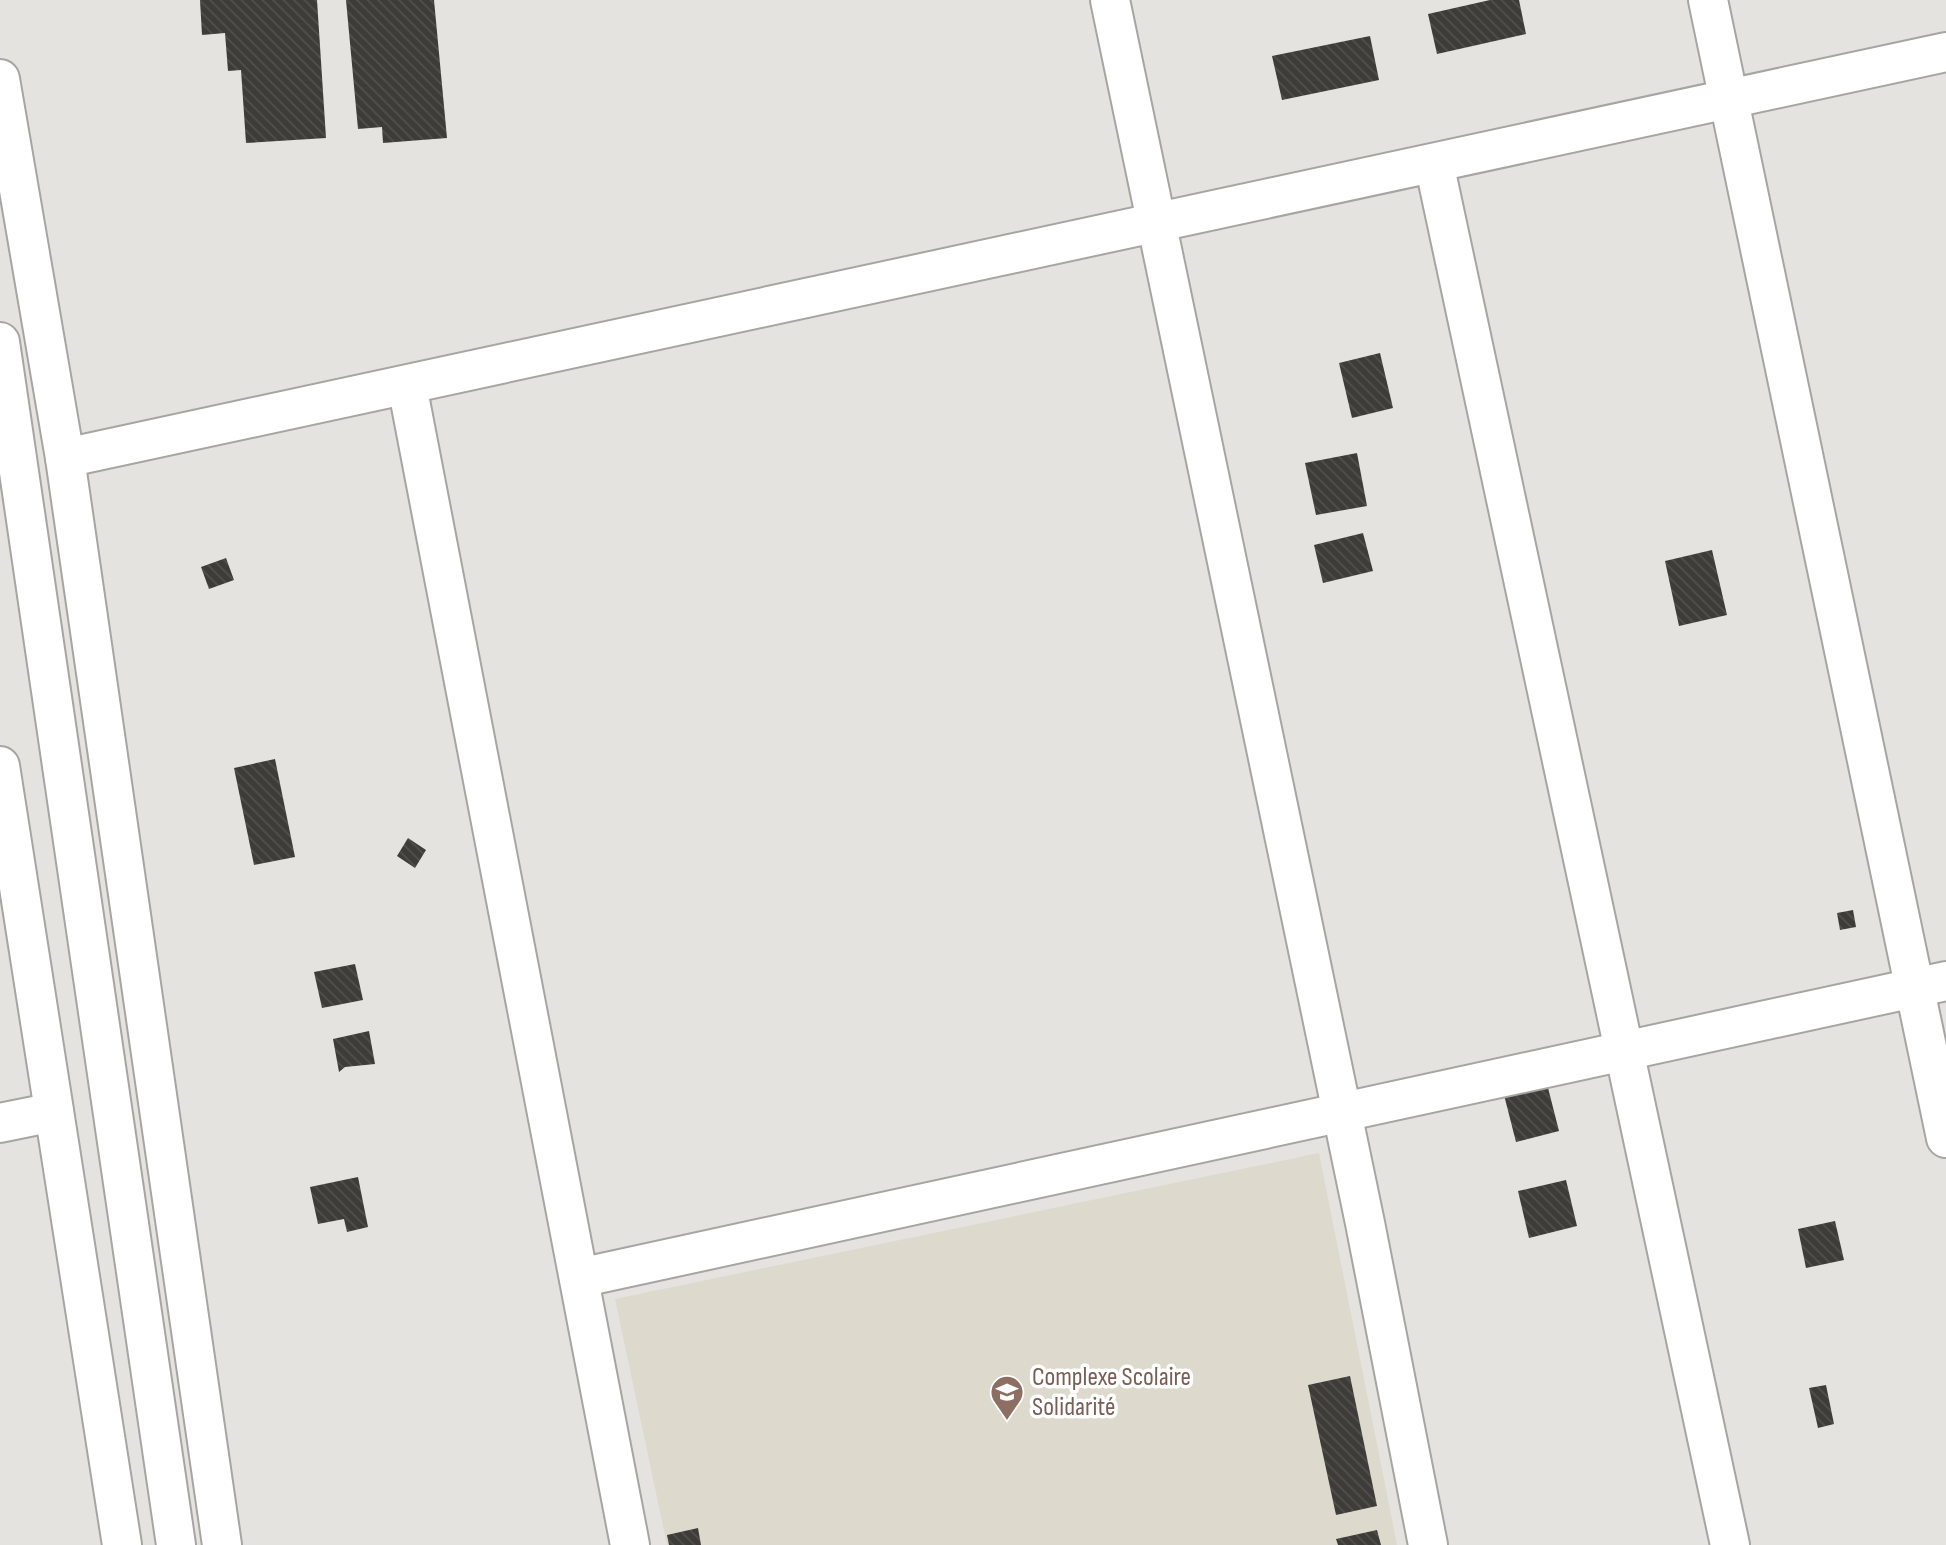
<svg xmlns="http://www.w3.org/2000/svg" width="1946" height="1545" font-family="'Sofia Sans Condensed',sans-serif">
<style>
.built{fill:#ddd9cd}
.building{fill:url(#building-back-hatch)}
.lines{fill:none;stroke-linecap:round;stroke-linejoin:round}
.minor-casing{stroke:#a6a5a1;stroke-width:42}
.primary-casing{stroke:#a6a5a1;stroke-width:42}
.minor{stroke:#fff;stroke-width:38}
.primary{stroke:#fff;stroke-width:38}
.labels{text-anchor:middle;dominant-baseline:central;stroke-width:7;stroke-linejoin:round;paint-order:stroke}
.education-label{font-size:26px;fill:#785e54;stroke:#fff;text-anchor:start}
</style>
<defs>
<pattern id="building-back-hatch" width="6" height="6" patternUnits="userSpaceOnUse" patternTransform="scale(1.75)"><rect width="6" height="6" fill="#3d3c38"/><path d="M-1 5l2 2M0 0l6 6M5-1l2 2" fill="none" stroke="#51504d"/></pattern>
</defs>
<rect width="100%" height="100%" fill="#e5e3df"/>
<polygon class="built" points="1319,1153 1397,1545 667,1545 615,1299"/>
<g class="building">
<polygon points="200,0 317,0 326,138 246,143 241,70 228,71 225,33 202,35"/>
<polygon points="346,0 434,0 447,138 383,143 382,127 358,129"/>
<polygon points="1490,0 1519,0 1526,34 1437,54 1428,14"/>
<polygon points="1370,36 1379,80 1282,100 1272,56"/>
<polygon points="1380,353 1393,408 1352,418 1339,363"/>
<polygon points="1357,453 1367,506 1316,515 1305,463"/>
<polygon points="1363,533 1373,571 1323,583 1314,545"/>
<polygon points="1712,550 1727,615 1679,626 1665,561"/>
<polygon points="226,558 234,580 209,589 201,567"/>
<polygon points="275,759 295,857 254,865 234,768"/>
<polygon points="408,838 426,850 415,868 397,856"/>
<polygon points="1853,910 1856,927 1840,930 1837,913"/>
<polygon points="355,964 363,1000 322,1008 314,972"/>
<polygon points="369,1031 375,1064 345,1067 339,1072 333,1039"/>
<polygon points="1545,1076 1559,1131 1516,1142 1502,1087"/>
<polygon points="358,1177 368,1227 347,1232 344,1219 318,1224 310,1187"/>
<polygon points="1566,1180 1577,1226 1529,1238 1518,1191"/>
<polygon points="1835,1221 1844,1260 1806,1268 1798,1229"/>
<polygon points="1350,1376 1377,1506 1336,1515 1308,1385"/>
<polygon points="1826,1385 1834,1424 1818,1428 1809,1388"/>
<polygon points="698,1528 701,1545 669,1545 667,1535"/>
<polygon points="1377,1530 1381,1545 1338,1545 1336,1539"/>
</g>
<g class="lines">
<defs>
<g id="minor">
<polyline points="1110,0 1365,1223 1428,1545"/>
<polyline points="1708,0 1946,1138"/>
<polyline points="1434,163 1730,1545"/>
<polyline points="407,385 630,1545"/>
<polyline points="65,458 1946,52"/>
<polyline points="0,766 122,1545"/>
<polyline points="0,1123 54,1112"/>
<polyline points="579,1278 1946,981"/>
</g>
<g id="primary">
<polyline points="0,79 65,458 222,1545"/>
<polyline points="0,342 176,1545"/>
</g>
</defs>
<use href="#minor" class="minor-casing"/>
<use href="#primary" class="primary-casing"/>
<use href="#minor" class="minor"/>
<use href="#primary" class="primary"/>
</g>
<defs>
<symbol id="school-pin" viewBox="-11 -11 22 30"><path d="M0 17L-7.5 6A9.5 9.5 0 1 1 7.5 6Z" fill="#8d6e63" stroke="#fff"/><path d="M0-5L7-2L0 1L-7-2ZM-4 1L0 2.5L4 1V4Q0 6-4 4Z" fill="#fff"/></symbol>
</defs>
<g fill-rule="evenodd">
<use href="#school-pin" x="988" y="1373" width="38" height="52"/>
</g>
<g class="labels">
<g class="education-label">
<text x="1032" y="1377">Complexe Scolaire<tspan x="1032" dy="30">Solidarité</tspan></text>
</g>
</g>
</svg>
